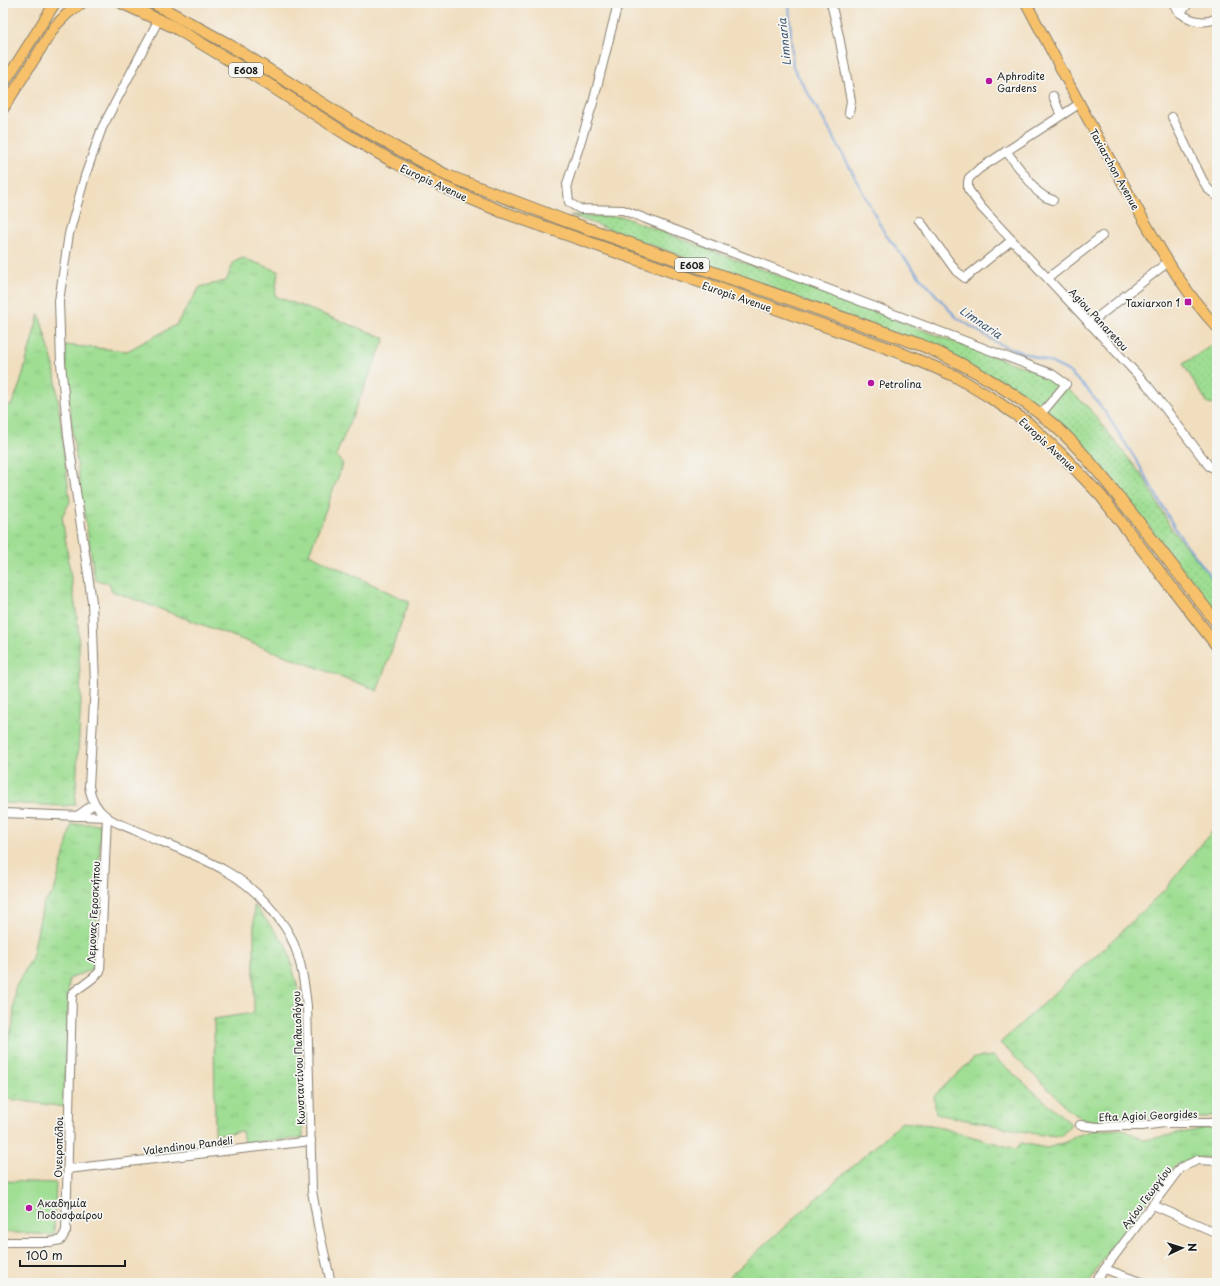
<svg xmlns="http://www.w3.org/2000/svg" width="1220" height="1286" font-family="'Playpen Sans',sans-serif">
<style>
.grass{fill:url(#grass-tufts);stroke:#5e7d58}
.park{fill:url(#park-dots);stroke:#5e7d58}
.pitch{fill:#9fde93;stroke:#5e7d58}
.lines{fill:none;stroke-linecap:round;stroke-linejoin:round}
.stream{stroke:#6ea0d9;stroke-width:2}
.minor-casing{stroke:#867d6e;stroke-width:10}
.major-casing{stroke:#867d6e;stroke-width:12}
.highway-casing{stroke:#867d6e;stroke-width:13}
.minor{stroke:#fff;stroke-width:8}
.major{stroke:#f6c16b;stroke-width:10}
.highway{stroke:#f6c16b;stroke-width:11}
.poi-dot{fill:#b5179e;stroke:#f6f6f2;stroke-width:1.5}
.labels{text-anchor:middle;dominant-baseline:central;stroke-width:3.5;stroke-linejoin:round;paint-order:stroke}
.shield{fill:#f6f6f2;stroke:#5d5d5c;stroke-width:1}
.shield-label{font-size:9px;font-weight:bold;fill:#1c1c1c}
.poi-label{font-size:10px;fill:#1c1c1c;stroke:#f6f6f2;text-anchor:start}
.street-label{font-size:10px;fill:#1c1c1c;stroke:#f6f6f2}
.water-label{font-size:11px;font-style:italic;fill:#415771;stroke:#f6f6f2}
</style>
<defs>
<pattern id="grass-tufts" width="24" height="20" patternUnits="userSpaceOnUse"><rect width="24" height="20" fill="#9fde93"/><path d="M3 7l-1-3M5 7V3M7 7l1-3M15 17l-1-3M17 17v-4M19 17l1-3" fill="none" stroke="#88be7e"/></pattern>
<pattern id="park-dots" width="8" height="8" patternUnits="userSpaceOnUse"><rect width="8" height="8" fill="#9fde93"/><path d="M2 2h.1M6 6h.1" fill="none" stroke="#88be7e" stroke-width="1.8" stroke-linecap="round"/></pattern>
</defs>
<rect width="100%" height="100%" fill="#f6f6f2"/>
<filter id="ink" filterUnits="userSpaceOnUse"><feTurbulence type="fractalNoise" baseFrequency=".025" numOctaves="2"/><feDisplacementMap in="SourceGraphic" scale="8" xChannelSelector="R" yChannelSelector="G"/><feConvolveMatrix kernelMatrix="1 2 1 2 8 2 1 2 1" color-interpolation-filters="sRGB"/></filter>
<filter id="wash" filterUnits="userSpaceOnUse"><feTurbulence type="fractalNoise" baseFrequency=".012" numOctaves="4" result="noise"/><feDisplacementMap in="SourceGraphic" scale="16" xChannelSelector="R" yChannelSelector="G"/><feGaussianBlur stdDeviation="0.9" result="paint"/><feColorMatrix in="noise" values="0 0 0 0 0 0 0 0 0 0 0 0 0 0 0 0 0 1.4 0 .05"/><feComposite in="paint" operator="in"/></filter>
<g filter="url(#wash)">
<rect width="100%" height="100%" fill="#f1debf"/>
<g class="grass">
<path d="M 243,258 L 278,271 L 275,296 L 385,338 L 336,455 L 343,464 L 309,554 L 409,602 L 377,691 L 369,687 L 112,591 L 109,583 L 95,580 C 83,502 68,424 65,345 L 127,351 L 176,325 L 200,287 L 226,281 L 234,262 Z"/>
<polygon points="39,314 54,366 70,502 62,516 78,625 79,650 81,701 75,805 63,806 3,803 3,409 12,404 20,384"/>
<polygon points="72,824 101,824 94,968 69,979 64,1107 3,1098 3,1057 13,1024 15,988 32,958 43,904 54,892"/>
<polygon points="1217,825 1217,1113 1207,1118 1155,1117 1108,1123 1083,1119 1068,1110 1057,1097 1000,1043 1118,935 1166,888"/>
<polygon points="254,905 287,946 299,993 303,1138 244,1143 242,1131 215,1135 214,1019 254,1013"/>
<polygon points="993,1056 1071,1124 1061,1136 1042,1135 936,1114 934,1096 974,1058"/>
<polygon points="902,1122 931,1125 1016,1149 1021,1143 1047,1148 1067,1142 1076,1136 1091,1131 1122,1129 1145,1140 1217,1126 1217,1158 1196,1157 1176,1165 1099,1265 1089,1283 722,1283"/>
</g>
<g class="park">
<polygon points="570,215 623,217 1000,359 1054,377 1087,406 1144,478 1172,530 1214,580 1217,570 1217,616 1116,483 1061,425 945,353"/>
<polygon points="1217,342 1217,408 1215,405 1208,404 1183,364"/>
</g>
<polygon class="pitch" points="3,1181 56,1183 54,1235 3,1232"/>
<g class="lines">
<polyline class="stream" points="789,3 793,67 834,138 885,234 919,276 956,317 999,344 1052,363 1068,371 1087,389 1105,412 1138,463 1177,532 1217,584"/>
</g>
</g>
<g filter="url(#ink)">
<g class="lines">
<defs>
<g id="minor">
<polyline points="618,3 593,103 567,184 569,202 573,205 580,209 623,210 728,251 1052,374 1066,384 1041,414"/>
<polyline points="831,3 839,36 851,101 849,113"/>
<path d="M 1173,3 C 1180,19 1202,26 1217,18"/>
<polyline points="1180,13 1189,3"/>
<path d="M 159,19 L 102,128 L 85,176 L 69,234 L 59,301 L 61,363 L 68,436 L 92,602 L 95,685 L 89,786 C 91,799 96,809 107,817 C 114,823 126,826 134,830 C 164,843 197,854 226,871 C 249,884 270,905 285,927 C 300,950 304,979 307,1006 L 312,1191 L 319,1230 L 331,1283"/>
<polyline points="1053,96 1061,115"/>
<polyline points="1079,104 979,169 969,178 968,182 968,189 981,207 1148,386 1209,466 1217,469"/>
<polyline points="1172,117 1202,179 1208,189 1217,196"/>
<polyline points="1006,151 1037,191 1045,197 1053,200"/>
<polyline points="920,221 956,271 965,278 1012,240"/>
<polyline points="1048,278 1102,236"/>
<polyline points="1089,324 1168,262"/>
<polyline points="3,813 107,817"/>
<polyline points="77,816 94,804"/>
<polyline points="1080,1125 1098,1127 1121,1126 1142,1126 1164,1123 1209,1123 1217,1122"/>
<polyline points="68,1169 311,1141"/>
<polyline points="1153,1205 1217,1233"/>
<path d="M 3,1242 L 50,1242 L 61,1240 L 66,1231 L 72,994 C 81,985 91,982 100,971 L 107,817"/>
<polyline points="1105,1269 1143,1283"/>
<polyline points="1094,1283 1180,1168 1198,1160 1217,1161"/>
</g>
<g id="major">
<path d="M 1026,3 C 1061,69 1096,136 1133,201 C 1158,245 1182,290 1217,327"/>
<polyline points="3,85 55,3"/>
<polyline points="3,109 55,26 67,14 82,3"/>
</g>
<g id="highway">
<polyline points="122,3 174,27 257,77 349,136 394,162 441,186 500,211 896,351 927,364 955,376 988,396 1027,422 1063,456 1101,496 1217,646"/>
<path d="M 153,3 L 226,43 L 358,126 L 402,151 L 446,175 L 566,221 L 921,345 C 970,366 1025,398 1064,434 C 1090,459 1111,488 1133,515 C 1161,551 1189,587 1217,623"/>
</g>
</defs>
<use href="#minor" class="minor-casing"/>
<use href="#major" class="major-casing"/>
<use href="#highway" class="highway-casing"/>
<use href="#minor" class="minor"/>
<use href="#major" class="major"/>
<use href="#highway" class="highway"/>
</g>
</g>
<g class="poi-dot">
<circle cx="989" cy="81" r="4"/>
<rect x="1184" y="298" width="8" height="8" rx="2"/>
<circle cx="871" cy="383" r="4"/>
<circle cx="29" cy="1208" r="4"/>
</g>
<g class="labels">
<g class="shield">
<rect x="229" y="63" width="34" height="14" rx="3"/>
<rect x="675" y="258" width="34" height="14" rx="3"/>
</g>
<g class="shield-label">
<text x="246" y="70">E608</text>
<text x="692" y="265">E608</text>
</g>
<g class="poi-label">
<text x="997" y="75">Aphrodite<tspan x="997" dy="12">Gardens</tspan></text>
<text x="1180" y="302" text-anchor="end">Taxiarxon 1</text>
<text x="879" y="383">Petrolina</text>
<text x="37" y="1202">Ακαδημία<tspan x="37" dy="12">Ποδοσφαίρου</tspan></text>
</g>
<g class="street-label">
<text transform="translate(1115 169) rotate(61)">Taxiarchon Avenue</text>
<text transform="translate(434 182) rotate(25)">Europis Avenue</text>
<text transform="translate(737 296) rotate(19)">Europis Avenue</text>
<text transform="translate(1099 319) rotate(47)">Agiou Panaretou</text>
<text transform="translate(1048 444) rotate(43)">Europis Avenue</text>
<text transform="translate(93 912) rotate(-87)">Λεμονας Γεροσκήπου</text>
<text transform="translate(298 1058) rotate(-92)">Κωνσταντίνου Παλαιολόγου</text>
<text transform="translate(1148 1115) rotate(-2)">Efta Agioi Georgides</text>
<text transform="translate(188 1145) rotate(-7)">Valendinou Pandeli</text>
<text transform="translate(58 1147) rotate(-89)">Ονειροπόλοι</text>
<text transform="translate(1146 1197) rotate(-53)">Αγίου Γεωργίου</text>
</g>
<g class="water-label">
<text transform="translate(784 42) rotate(-96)">Limnaria</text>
<text transform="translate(981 322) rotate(34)">Limnaria</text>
</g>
</g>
<rect width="1220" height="1286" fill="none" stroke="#f6f6f2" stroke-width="16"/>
<g transform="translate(1182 1248) rotate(86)" stroke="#f6f6f2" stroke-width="3" paint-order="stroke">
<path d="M0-3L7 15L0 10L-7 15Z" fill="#1c1c1c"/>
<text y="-6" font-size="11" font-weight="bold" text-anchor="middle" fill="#1c1c1c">N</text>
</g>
<path d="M20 1260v6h105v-6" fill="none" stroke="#1c1c1c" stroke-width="2"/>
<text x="26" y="1260" font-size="12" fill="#1c1c1c" stroke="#f6f6f2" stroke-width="3" paint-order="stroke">100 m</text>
</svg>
